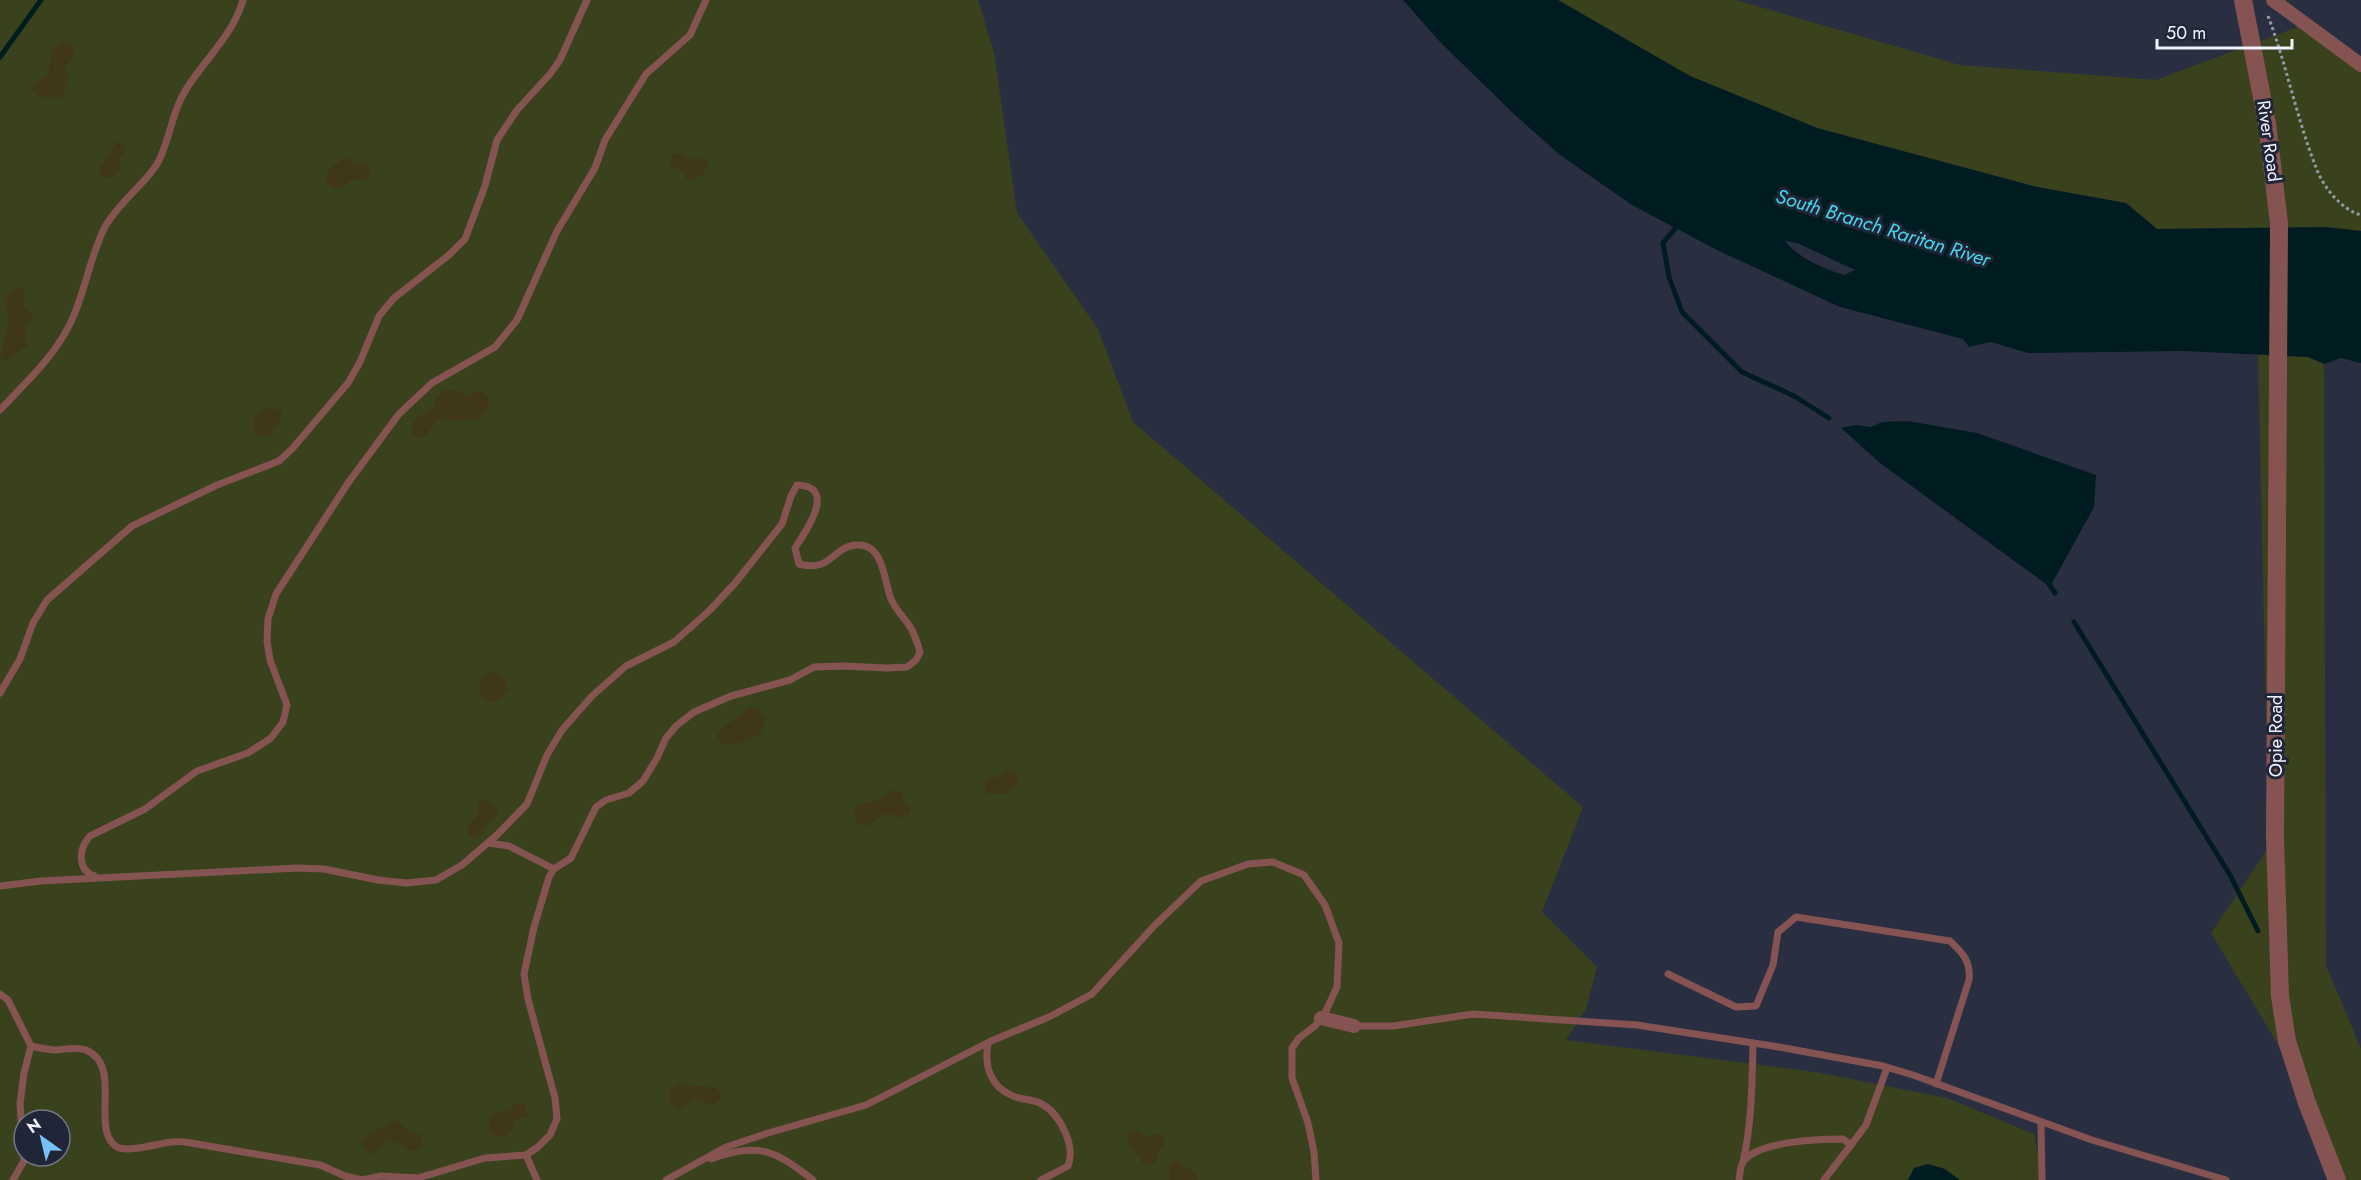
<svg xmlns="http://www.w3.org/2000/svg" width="2361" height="1180" font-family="Jost,sans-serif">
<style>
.green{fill:#39421c;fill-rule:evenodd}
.sand{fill:#403717}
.water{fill:#001c20;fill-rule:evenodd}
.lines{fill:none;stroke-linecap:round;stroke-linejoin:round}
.stream{stroke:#001c20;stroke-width:5}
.path{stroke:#9599a7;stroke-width:3;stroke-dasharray:3 3;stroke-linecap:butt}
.service{stroke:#865353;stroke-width:7}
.minor{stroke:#865353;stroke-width:14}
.tertiary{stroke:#865353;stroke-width:18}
.labels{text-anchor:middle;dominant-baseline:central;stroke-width:6;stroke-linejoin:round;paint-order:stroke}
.street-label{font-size:18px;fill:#f0f3fd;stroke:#202537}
.water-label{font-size:20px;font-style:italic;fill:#45d7eb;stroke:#202537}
</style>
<rect width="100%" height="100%" fill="#292f41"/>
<g class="green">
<path d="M 0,0 L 978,0 L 994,52 L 1017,213 L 1098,329 L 1133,422 L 1583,807 L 1542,912 L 1597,967 L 1586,1009 L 1566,1040 L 1815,1072 L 1947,1098 L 2034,1134 L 2044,1180 L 0,1180 ZM 24,1120 L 60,1120 L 60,1156 L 24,1156 Z"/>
<polygon points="1558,0 1736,0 1960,65 2156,80 2305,24 2361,63 2361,231 2325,227 2157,229 2126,203 2037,187 1817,128 1690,76"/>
<polygon points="2258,354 2308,357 2324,364 2326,965 2361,1049 2361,1180 2336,1180 2300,1081 2211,933 2269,847"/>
</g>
<g class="sand">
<polygon points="61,41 72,44 74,48 72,59 64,69 69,79 62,96 56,99 50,96 39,98 31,89 37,81 48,75 51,52"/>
<polygon points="117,142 122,143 126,149 119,160 121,168 114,178 103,177 99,170"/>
<path d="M 681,153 L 689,159 L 707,159 L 708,165 C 704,174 697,182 686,179 L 684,173 L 670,164 L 672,154 Z"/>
<path d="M 346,157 L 357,163 L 368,163 L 371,173 L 365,180 C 361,181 358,179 354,180 C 342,182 342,197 326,182 C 325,170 337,163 346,157 Z"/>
<polygon points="20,287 25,290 23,304 34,318 25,327 27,346 7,360 0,358 9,320 4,301 10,291"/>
<path d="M 445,390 L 456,390 L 468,396 L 476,391 L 485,393 L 489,398 C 490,429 458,419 439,420 L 434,424 L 425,437 L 417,439 L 412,433 C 412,412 426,418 433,406 C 437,399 437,395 445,390 Z"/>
<path d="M 267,407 L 282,411 C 282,417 274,429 271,435 L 260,436 L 254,433 C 251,421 256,412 267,407 Z"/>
<polygon points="496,672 506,679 508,691 499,700 488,703 481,696 480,685 485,674"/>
<path d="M 750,707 L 758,708 L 765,718 L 760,734 C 750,741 732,747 721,743 L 717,736 C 724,723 740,717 750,707 Z"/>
<polygon points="1012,769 1018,774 1016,787 1004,794 988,794 984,785 988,778 999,777 1007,770"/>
<path d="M 892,790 L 903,792 L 903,801 L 911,808 L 909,814 L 902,818 C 878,809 885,818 865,826 L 856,822 L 853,812 L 857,805 L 877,800 Z"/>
<polygon points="486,799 496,806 498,813 488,823 482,834 471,838 468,835 468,827 479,812 478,804"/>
<path d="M 681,1084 L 716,1088 L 722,1094 L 716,1104 L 711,1105 L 698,1098 L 679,1109 C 670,1106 667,1098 670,1089 Z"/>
<polygon points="517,1103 524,1104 529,1116 516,1120 511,1131 506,1137 493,1135 488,1128 493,1114 510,1109"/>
<path d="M 392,1121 L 397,1121 L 407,1130 L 420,1135 L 423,1145 L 416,1151 C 403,1151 397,1135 384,1144 C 379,1147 377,1151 372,1154 L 367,1153 L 361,1142 L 369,1132 L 380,1129 Z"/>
<path d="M 1133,1129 L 1148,1137 L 1156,1134 L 1163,1135 L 1165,1144 L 1161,1147 L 1155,1162 L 1146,1166 C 1138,1158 1133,1148 1127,1139 L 1128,1133 Z"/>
<polygon points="1177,1161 1194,1172 1198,1180 1169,1180 1169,1170 1172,1162"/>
</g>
<g class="water">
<path d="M 1403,0 L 1558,0 L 1690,76 L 1817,128 L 2037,187 L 2126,203 L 2157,229 L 2325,227 L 2361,231 L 2361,363 L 2341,358 L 2324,364 L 2308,357 L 2184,351 L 2028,353 L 1991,342 L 1969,347 L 1963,339 L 1840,307 L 1717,250 L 1632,205 L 1560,155 L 1516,116 L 1440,42 ZM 1785,241 L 1797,243 L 1855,270 L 1844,275 C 1822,268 1800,259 1785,241 Z"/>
<polygon points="1908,421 1977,433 2096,475 2094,507 2050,587 1880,463 1841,428 1856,425 1871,427 1882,422"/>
<polygon points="1928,1164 1945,1169 1960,1180 1908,1180 1914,1168"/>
</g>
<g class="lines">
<g class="stream">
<polyline points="0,57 41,0"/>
<polyline points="1679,224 1663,243 1669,277 1682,312 1742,372 1794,396 1829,418"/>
<polyline points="2047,581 2055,593"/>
<polyline points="2074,622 2230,875 2258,931"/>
</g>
<path class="path" d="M 2268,16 C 2287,66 2297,120 2317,170 C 2324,188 2342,210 2361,215"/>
<g class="service">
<path d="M 0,410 C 25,383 52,359 69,326 C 85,295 89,258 105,227 C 119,201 152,179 161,156 C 171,133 173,109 187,88 C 206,58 233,35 243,0"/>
<polyline points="0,693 20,659 33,623 47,600 132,526 217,485 279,461 292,449 348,383 360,362 379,316 394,298 449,255 465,239 485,186 497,140 517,110 550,74 560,60 587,0"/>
<polyline points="488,843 509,846 554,869"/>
<path d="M 95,876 C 76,870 79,848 90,836 L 145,809 L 197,771 L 248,753 L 271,738 L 283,722 L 287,705 L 270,660 L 267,641 L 268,619 L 276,594 L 348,483 L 399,414 L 432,383 L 495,347 L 517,320 L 557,231 L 595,168 L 605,140 L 646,74 L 690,35 L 706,0"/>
<path d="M 0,886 L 41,881 L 297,868 L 324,869 L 378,880 L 406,883 L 436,880 L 462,865 L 497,835 L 527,804 L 547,755 L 562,730 L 592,696 L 626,666 L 674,642 L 710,610 L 736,582 L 782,524 L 791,496 L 797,485 C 838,486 806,531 795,548 L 799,564 C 832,573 832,546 857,545 C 884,543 884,582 891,599 C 896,611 906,619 912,630 C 915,637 918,644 920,652 L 916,660 L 907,667 L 887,668 L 843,666 L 814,667 L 790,680 L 731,696 L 694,712 L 676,726 L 666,738 L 657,758 L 643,781 L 629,793 L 606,800 L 596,807 L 571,858 L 554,869 L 549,877 L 534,927 L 524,974 L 528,999 L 555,1098 L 557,1119 L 550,1135 L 538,1147 L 526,1155 L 485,1158 L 418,1178 L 381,1176 L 362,1180 L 345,1176 L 320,1165 L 191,1143 C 185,1142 178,1141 172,1142 C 159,1143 129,1153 117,1147 C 89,1130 124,1066 86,1050 C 76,1046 64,1050 54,1050 C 46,1049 39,1048 31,1046"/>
<path d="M 1668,974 L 1736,1007 L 1756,1006 L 1773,965 L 1778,932 L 1796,917 L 1950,941 C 1963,953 1971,962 1969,980 L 1936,1084"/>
<polyline points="0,994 8,1000 31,1046 24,1073 20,1104 24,1161 13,1180"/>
<polyline points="1354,1026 1393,1026 1473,1014 1637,1025 1779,1047 1883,1066 1913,1075 2092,1140 2226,1180"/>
<path d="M 988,1043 C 984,1065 990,1087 1013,1096 C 1022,1100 1032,1099 1040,1103 C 1060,1113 1076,1146 1068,1166 L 1041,1180"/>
<polyline points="2041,1122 2042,1180"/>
<polyline points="1851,1145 1866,1125 1887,1068"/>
<polyline points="526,1155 537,1180"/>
<path d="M 711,1159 C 758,1141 776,1151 813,1180"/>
<path d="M 1743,1162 C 1752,1123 1752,1083 1753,1043"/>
<polyline points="666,1180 726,1147 768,1133 866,1105 991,1041 1049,1017 1092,994 1154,926 1201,881 1248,864 1273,862 1304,875 1325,905 1339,943 1337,987 1325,1013 1315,1026 1299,1038 1292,1048 1292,1078 1308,1123 1314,1152 1316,1180"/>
<path d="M 1739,1180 C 1740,1175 1740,1166 1743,1162 C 1757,1141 1820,1139 1843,1139 L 1851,1145 L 1824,1180"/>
</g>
<g class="minor">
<polyline points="2273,0 2361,65"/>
<polyline points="1321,1018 1354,1026"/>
</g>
<polyline class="tertiary" points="2243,0 2267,123 2279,223 2275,838 2280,996 2287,1041 2307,1103 2337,1180"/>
</g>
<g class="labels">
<g class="street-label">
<text transform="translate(2269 141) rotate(82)">River Road</text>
<text transform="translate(2276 736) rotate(-90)">Opie Road</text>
</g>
<g class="water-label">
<text transform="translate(1883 228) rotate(17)">South Branch Raritan River</text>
</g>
</g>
<g transform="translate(42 1138) rotate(326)"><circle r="28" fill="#202537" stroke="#737786" stroke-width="1.5"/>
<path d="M0-4.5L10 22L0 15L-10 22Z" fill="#75c0f6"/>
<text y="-9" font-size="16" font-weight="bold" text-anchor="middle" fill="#f0f3fd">N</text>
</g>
<path d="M2157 39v9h135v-9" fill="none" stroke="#f0f3fd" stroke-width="3"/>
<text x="2166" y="39" font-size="18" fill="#f0f3fd" stroke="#202537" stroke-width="4.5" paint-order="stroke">50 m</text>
</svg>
